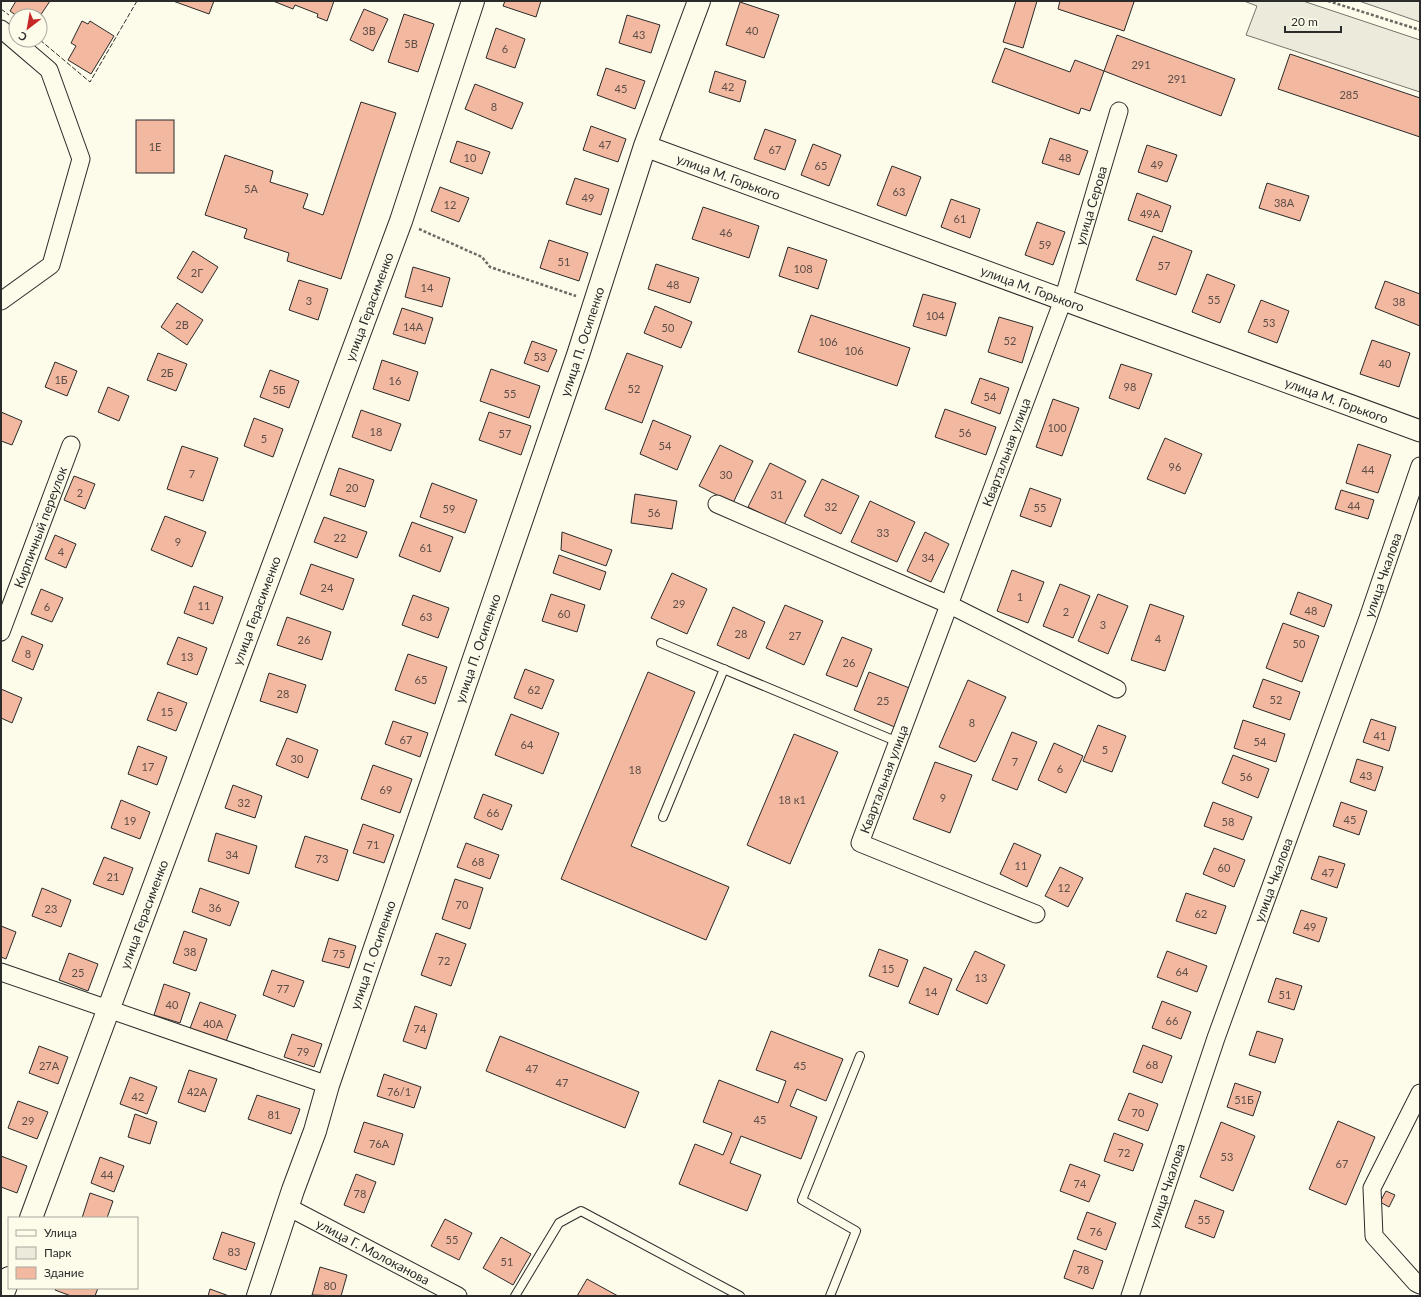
<svg xmlns="http://www.w3.org/2000/svg" width="1421" height="1297" font-family="Lato,sans-serif">
<style>
.green{fill:#ecebdb;stroke:#74746e}
.building{fill:#f2b8a0;stroke:#2b2b2b}
.lines{fill:none;stroke-linecap:round;stroke-linejoin:round}
.service-casing{stroke:#2b2b2b;stroke-width:10}
.minor-casing{stroke:#2b2b2b;stroke-width:19}
.tertiary-casing{stroke:#2b2b2b;stroke-width:23}
.secondary-casing{stroke:#2b2b2b;stroke-width:24}
.path{stroke:#6a6964;stroke-width:2.5;stroke-dasharray:3 2;stroke-linecap:butt}
.service{stroke:#fdfbea;stroke-width:8}
.minor{stroke:#fdfbea;stroke-width:17}
.tertiary{stroke:#fdfbea;stroke-width:21}
.secondary{stroke:#fdfbea;stroke-width:22}
.fence{stroke:#2b2b2b;stroke-width:1;stroke-dasharray:5 2;stroke-linecap:butt}
.labels{text-anchor:middle;dominant-baseline:central;stroke-width:3;stroke-linejoin:round;paint-order:stroke}
.number-label{font-size:11px;fill:#5d4e48}
.street-label{font-size:13px;fill:#2b2b2b;stroke:#fdfbea}
</style>
<rect width="100%" height="100%" fill="#fdfbea"/>
<g class="green">
<polygon points="1244,1 1303,1 1420,40 1420,92 1246,35 1257,6"/>
<polygon points="1359,1 1420,1 1420,22"/>
</g>
<g class="building">
<polygon points="16,1 50,1 40,16 17,16 10,11"/>
<polygon points="173,1 214,1 209,14"/>
<polygon points="273,1 334,1 327,21 317,17 318,14 295,5 293,9"/>
<polygon points="505,1 541,1 536,17 503,6"/>
<polygon points="1016,1 1037,1 1023,48 1003,42"/>
<polygon points="1060,1 1131,1 1134,2 1124,31 1058,9"/>
<polygon points="740,2 779,15 764,58 726,45"/>
<polygon points="364,9 388,19 373,51 350,40"/>
<polygon points="404,14 434,24 418,72 388,62"/>
<polygon points="627,15 660,25 651,53 619,43"/>
<polygon points="82,21 88,24 90,21 114,36 91,74 68,60 76,46 71,43"/>
<polygon points="496,28 525,39 515,68 486,58"/>
<polygon points="1117,35 1235,79 1221,116 1104,71"/>
<polygon points="1005,48 1070,72 1075,60 1104,71 1090,111 1081,108 1079,114 992,82"/>
<polygon points="1290,54 1420,98 1420,137 1278,89"/>
<polygon points="606,68 645,81 635,109 597,95"/>
<polygon points="715,71 746,81 740,102 709,92"/>
<polygon points="475,84 523,103 512,129 465,109"/>
<polygon points="361,102 396,113 341,279 287,261 289,253 244,238 247,229 205,215 225,155 273,171 270,182 308,194 303,208 323,215"/>
<rect x="136" y="120" width="38" height="53"/>
<polygon points="591,126 626,139 618,162 583,150"/>
<polygon points="765,129 796,140 785,170 754,159"/>
<polygon points="1050,138 1088,151 1079,175 1042,163"/>
<polygon points="457,141 490,152 482,174 450,162"/>
<polygon points="813,144 841,155 829,186 801,175"/>
<polygon points="1147,145 1177,155 1167,182 1138,172"/>
<polygon points="892,166 921,177 906,216 877,205"/>
<polygon points="575,178 609,189 601,215 566,204"/>
<polygon points="1267,183 1309,196 1300,221 1259,208"/>
<polygon points="440,187 469,198 459,222 431,211"/>
<polygon points="1137,193 1171,206 1162,232 1128,220"/>
<polygon points="951,199 980,209 970,238 941,227"/>
<polygon points="703,207 759,226 749,258 692,239"/>
<polygon points="1037,222 1065,232 1053,265 1025,255"/>
<polygon points="1153,236 1192,251 1176,295 1136,280"/>
<polygon points="549,240 588,253 579,281 540,268"/>
<polygon points="788,247 827,260 818,289 779,276"/>
<polygon points="193,251 218,267 202,293 177,278"/>
<polygon points="656,264 699,278 690,303 648,289"/>
<polygon points="413,267 450,278 442,307 405,297"/>
<polygon points="1207,274 1235,285 1220,323 1192,312"/>
<polygon points="299,280 328,289 318,320 289,310"/>
<polygon points="1385,281 1420,294 1420,326 1375,308"/>
<polygon points="923,294 956,303 946,336 913,326"/>
<polygon points="1261,300 1289,311 1277,343 1248,332"/>
<polygon points="177,303 203,320 187,345 161,327"/>
<polygon points="655,306 692,322 681,348 644,333"/>
<polygon points="402,308 433,318 425,344 393,334"/>
<polygon points="811,315 910,348 897,386 798,352"/>
<polygon points="999,317 1033,327 1022,363 988,352"/>
<polygon points="1372,340 1410,353 1399,387 1360,374"/>
<polygon points="532,341 557,350 548,372 524,363"/>
<polygon points="158,353 187,364 176,391 147,380"/>
<polygon points="627,353 663,366 642,423 605,409"/>
<polygon points="382,360 418,372 409,401 373,389"/>
<polygon points="55,362 77,371 67,396 45,387"/>
<polygon points="1121,364 1152,374 1139,409 1109,398"/>
<polygon points="491,369 540,386 529,418 480,401"/>
<polygon points="270,370 299,381 289,408 260,397"/>
<polygon points="980,378 1009,388 1000,414 971,403"/>
<polygon points="108,387 129,396 119,421 98,412"/>
<polygon points="1053,399 1079,408 1062,456 1036,447"/>
<polygon points="945,409 996,427 986,455 935,437"/>
<polygon points="361,410 401,424 391,451 352,437"/>
<polygon points="1,412 22,421 12,445 1,441"/>
<polygon points="489,412 531,426 521,455 479,440"/>
<polygon points="254,418 283,429 273,457 244,446"/>
<polygon points="653,420 691,436 677,470 640,454"/>
<polygon points="1165,438 1202,454 1185,494 1147,479"/>
<polygon points="1358,444 1391,455 1378,493 1346,483"/>
<polygon points="720,445 753,461 733,503 699,486"/>
<polygon points="182,446 218,458 203,501 167,489"/>
<polygon points="770,463 806,481 784,525 748,507"/>
<polygon points="339,468 374,480 365,507 330,495"/>
<polygon points="74,476 95,484 85,509 64,500"/>
<polygon points="822,479 859,496 841,534 804,516"/>
<polygon points="432,483 477,500 465,533 420,517"/>
<polygon points="1030,488 1061,499 1051,527 1020,516"/>
<polygon points="1341,490 1374,500 1368,519 1335,509"/>
<polygon points="635,494 677,501 672,529 631,523"/>
<polygon points="870,501 915,522 897,562 851,542"/>
<polygon points="165,516 206,532 192,567 151,550"/>
<polygon points="324,517 367,532 357,558 314,542"/>
<polygon points="412,522 453,537 440,572 399,556"/>
<polygon points="562,532 612,550 606,566 561,550"/>
<polygon points="925,532 949,544 931,582 907,571"/>
<polygon points="55,535 76,544 66,568 45,559"/>
<polygon points="559,555 606,572 600,590 553,573"/>
<polygon points="311,564 354,579 343,610 300,594"/>
<polygon points="1012,570 1044,582 1028,623 997,611"/>
<polygon points="672,573 707,589 687,634 651,618"/>
<polygon points="1060,584 1090,596 1073,638 1043,626"/>
<polygon points="194,586 223,597 213,624 184,613"/>
<polygon points="41,589 63,598 52,622 31,614"/>
<polygon points="1298,592 1332,605 1324,627 1290,614"/>
<polygon points="551,594 585,605 577,632 542,621"/>
<polygon points="1098,594 1128,606 1108,654 1078,641"/>
<polygon points="413,595 449,608 438,638 402,625"/>
<polygon points="1150,604 1184,616 1165,671 1131,660"/>
<polygon points="785,605 823,621 804,665 766,648"/>
<polygon points="733,607 765,622 749,659 717,645"/>
<polygon points="287,617 331,632 322,660 277,645"/>
<polygon points="1283,623 1319,636 1302,682 1266,668"/>
<polygon points="22,636 43,645 33,670 12,661"/>
<polygon points="178,637 207,648 197,675 167,664"/>
<polygon points="842,637 872,649 857,687 826,675"/>
<polygon points="408,654 447,667 435,704 395,690"/>
<polygon points="525,669 554,680 542,709 514,698"/>
<polygon points="648,672 695,692 631,846 729,887 706,940 561,879"/>
<polygon points="869,672 912,689 897,728 854,710"/>
<polygon points="269,673 306,685 297,713 260,701"/>
<polygon points="1263,679 1300,692 1290,720 1253,707"/>
<polygon points="968,680 1006,697 977,760 975,762 939,747"/>
<polygon points="1,689 22,698 12,723 1,718"/>
<polygon points="158,692 187,703 176,731 147,720"/>
<polygon points="511,714 559,733 543,774 495,755"/>
<polygon points="1371,719 1396,727 1389,751 1363,742"/>
<polygon points="1243,720 1285,734 1276,762 1234,748"/>
<polygon points="393,721 428,733 420,757 385,744"/>
<polygon points="1098,725 1126,736 1112,772 1083,761"/>
<polygon points="1012,732 1037,742 1017,790 992,780"/>
<polygon points="794,734 838,752 790,864 747,845"/>
<polygon points="287,738 318,750 308,778 276,765"/>
<polygon points="1054,743 1083,756 1066,793 1038,780"/>
<polygon points="138,746 167,757 157,785 128,774"/>
<polygon points="1233,755 1269,769 1258,798 1222,783"/>
<polygon points="1357,759 1383,767 1375,791 1350,782"/>
<polygon points="935,762 972,775 950,833 913,819"/>
<polygon points="373,765 412,779 400,813 361,799"/>
<polygon points="233,785 262,796 255,818 225,808"/>
<polygon points="483,794 512,805 502,830 474,818"/>
<polygon points="121,800 150,812 140,839 111,828"/>
<polygon points="1213,802 1252,817 1243,840 1204,826"/>
<polygon points="1341,802 1367,811 1359,835 1333,826"/>
<polygon points="363,824 394,835 384,863 353,853"/>
<polygon points="216,833 257,846 249,874 208,861"/>
<polygon points="305,836 348,850 338,881 295,867"/>
<polygon points="466,843 499,855 490,879 457,867"/>
<polygon points="1014,843 1041,855 1027,887 1000,874"/>
<polygon points="1214,848 1245,860 1234,887 1203,874"/>
<polygon points="1319,856 1345,864 1337,888 1311,879"/>
<polygon points="104,857 133,868 123,895 93,884"/>
<polygon points="1060,867 1083,878 1068,907 1045,896"/>
<polygon points="455,879 483,888 470,929 442,919"/>
<polygon points="42,888 71,900 61,927 32,916"/>
<polygon points="200,888 239,902 230,926 192,912"/>
<polygon points="1186,893 1226,906 1216,934 1176,921"/>
<polygon points="1301,910 1327,918 1319,942 1293,933"/>
<polygon points="1,926 16,932 6,959 1,957"/>
<polygon points="184,931 207,939 196,971 173,963"/>
<polygon points="436,933 466,944 451,986 421,975"/>
<polygon points="329,938 356,946 349,968 322,961"/>
<polygon points="879,949 908,960 898,987 869,976"/>
<polygon points="975,951 1005,965 987,1004 956,990"/>
<polygon points="1167,951 1207,966 1197,992 1157,977"/>
<polygon points="69,953 98,964 88,991 59,980"/>
<polygon points="924,967 952,979 938,1015 909,1003"/>
<polygon points="272,970 304,981 294,1007 263,995"/>
<polygon points="1276,978 1302,986 1294,1010 1268,1002"/>
<polygon points="164,984 190,993 180,1023 154,1015"/>
<polygon points="1162,1001 1191,1012 1181,1039 1152,1028"/>
<polygon points="200,1002 236,1015 225,1044 189,1031"/>
<polygon points="415,1006 437,1014 426,1049 403,1041"/>
<polygon points="771,1031 843,1059 826,1101 797,1089 790,1106 817,1117 801,1159 741,1136 730,1163 761,1175 747,1211 679,1184 695,1144 723,1155 732,1133 703,1122 719,1080 778,1103 786,1081 756,1070"/>
<polygon points="1257,1031 1283,1039 1275,1063 1249,1055"/>
<polygon points="292,1034 322,1044 314,1067 284,1057"/>
<polygon points="500,1036 639,1092 625,1128 486,1071"/>
<polygon points="1143,1045 1172,1056 1162,1083 1133,1072"/>
<polygon points="39,1046 68,1057 58,1084 29,1073"/>
<polygon points="189,1070 217,1079 205,1112 178,1102"/>
<polygon points="384,1074 421,1087 414,1108 377,1096"/>
<polygon points="130,1077 157,1087 147,1114 120,1104"/>
<polygon points="1235,1083 1261,1092 1253,1116 1227,1107"/>
<polygon points="1129,1093 1158,1104 1148,1131 1118,1120"/>
<polygon points="257,1095 300,1109 291,1134 248,1119"/>
<polygon points="18,1101 48,1112 37,1139 8,1128"/>
<polygon points="135,1114 157,1122 150,1144 128,1137"/>
<polygon points="1338,1121 1375,1137 1346,1205 1309,1189"/>
<polygon points="364,1122 403,1134 394,1165 354,1152"/>
<polygon points="1221,1122 1255,1136 1233,1191 1200,1177"/>
<polygon points="1114,1133 1143,1144 1133,1171 1104,1161"/>
<polygon points="1,1156 27,1166 17,1193 1,1187"/>
<polygon points="100,1157 124,1166 114,1192 91,1183"/>
<polygon points="1070,1164 1100,1175 1089,1202 1060,1191"/>
<polygon points="356,1174 376,1182 364,1213 344,1205"/>
<polygon points="1386,1191 1395,1195 1389,1207 1380,1202"/>
<polygon points="90,1193 113,1201 107,1218 82,1218"/>
<polygon points="1195,1200 1224,1211 1214,1238 1185,1227"/>
<polygon points="1087,1212 1116,1223 1106,1250 1077,1239"/>
<polygon points="445,1219 472,1233 459,1260 431,1246"/>
<polygon points="222,1232 255,1243 246,1270 213,1259"/>
<polygon points="501,1237 531,1254 513,1285 483,1268"/>
<polygon points="1074,1250 1103,1261 1093,1289 1064,1278"/>
<polygon points="320,1267 347,1275 341,1296 312,1295"/>
<polygon points="587,1279 618,1296 577,1296"/>
<polygon points="56,1288 98,1288 95,1296 71,1296 55,1290"/>
<polygon points="210,1289 229,1296 208,1296"/>
</g>
<g class="lines">
<defs>
<g id="service">
<polyline points="661,643 898,742"/>
<polyline points="663,817 724,669"/>
<polyline points="515,1296 559,1223 581,1211 740,1296"/>
<polyline points="830,1296 856,1231 802,1200 860,1056"/>
</g>
<g id="minor">
<polyline points="1,29 49,70 81,159 51,265 1,301"/>
<polyline points="717,504 950,605 1117,689"/>
<path id="s1" d="M 1,632 L 71,445"/>
<path id="s2" d="M 1036,914 L 860,843 L 1063,300 L 1119,111"/>
<polyline points="1,972 328,1085"/>
<polyline points="1420,1093 1372,1188 1374,1236 1416,1283 1420,1285"/>
<path id="s3" d="M 288,1207 L 458,1296"/>
<path id="s4" d="M 1130,1296 L 1216,1038 L 1367,621 L 1420,466"/>
</g>
<g id="tertiary">
<path id="s5" d="M 645,146 L 1420,431"/>
</g>
<g id="secondary">
<path id="s6" d="M 31,1218 L 401,221 L 473,1"/>
<polyline points="2,1296 9,1278"/>
<path id="s7" d="M 258,1296 L 293,1190 L 315,1131 L 328,1085 L 578,355 L 645,146 L 699,1"/>
</g>
</defs>
<use href="#service" class="service-casing"/>
<use href="#minor" class="minor-casing"/>
<use href="#tertiary" class="tertiary-casing"/>
<use href="#secondary" class="secondary-casing"/>
<g class="path">
<polyline points="1328,1 1420,30"/>
<polyline points="419,229 482,257 490,267 576,296"/>
</g>
<use href="#service" class="service"/>
<use href="#minor" class="minor"/>
<use href="#tertiary" class="tertiary"/>
<use href="#secondary" class="secondary"/>
<g class="fence">
<polyline points="1,9 9,15"/>
<polyline points="40,40 90,82 137,1"/>
</g>
</g>
<g class="labels">
<g class="number-label">
<text x="369" y="30">3В</text>
<text x="752" y="30">40</text>
<text x="639" y="34">43</text>
<text x="411" y="43">5В</text>
<text x="505" y="48">6</text>
<text x="1141" y="64">291</text>
<text x="1177" y="78">291</text>
<text x="728" y="86">42</text>
<text x="621" y="88">45</text>
<text x="1349" y="94">285</text>
<text x="494" y="106">8</text>
<text x="605" y="144">47</text>
<text x="155" y="146">1Е</text>
<text x="775" y="149">67</text>
<text x="470" y="157">10</text>
<text x="1065" y="157">48</text>
<text x="1157" y="164">49</text>
<text x="821" y="165">65</text>
<text x="251" y="188">5А</text>
<text x="899" y="191">63</text>
<text x="588" y="197">49</text>
<text x="1284" y="202">38А</text>
<text x="450" y="204">12</text>
<text x="1150" y="213">49А</text>
<text x="960" y="218">61</text>
<text x="726" y="232">46</text>
<text x="1045" y="244">59</text>
<text x="564" y="261">51</text>
<text x="1164" y="265">57</text>
<text x="803" y="268">108</text>
<text x="197" y="272">2Г</text>
<text x="673" y="284">48</text>
<text x="427" y="287">14</text>
<text x="1214" y="299">55</text>
<text x="309" y="300">3</text>
<text x="1399" y="301">38</text>
<text x="935" y="315">104</text>
<text x="1269" y="322">53</text>
<text x="182" y="324">2В</text>
<text x="413" y="326">14А</text>
<text x="668" y="327">50</text>
<text x="1010" y="340">52</text>
<text x="828" y="341">106</text>
<text x="854" y="350">106</text>
<text x="540" y="356">53</text>
<text x="1385" y="363">40</text>
<text x="167" y="372">2Б</text>
<text x="61" y="379">1Б</text>
<text x="395" y="380">16</text>
<text x="1130" y="386">98</text>
<text x="634" y="388">52</text>
<text x="279" y="389">5Б</text>
<text x="510" y="393">55</text>
<text x="990" y="396">54</text>
<text x="1057" y="427">100</text>
<text x="376" y="431">18</text>
<text x="965" y="432">56</text>
<text x="505" y="433">57</text>
<text x="264" y="438">5</text>
<text x="665" y="445">54</text>
<text x="1175" y="466">96</text>
<text x="1368" y="469">44</text>
<text x="192" y="473">7</text>
<text x="726" y="474">30</text>
<text x="352" y="487">20</text>
<text x="80" y="492">2</text>
<text x="777" y="494">31</text>
<text x="1354" y="505">44</text>
<text x="831" y="506">32</text>
<text x="1040" y="507">55</text>
<text x="449" y="508">59</text>
<text x="654" y="512">56</text>
<text x="883" y="532">33</text>
<text x="340" y="537">22</text>
<text x="178" y="541">9</text>
<text x="426" y="547">61</text>
<text x="61" y="551">4</text>
<text x="928" y="557">34</text>
<text x="327" y="587">24</text>
<text x="1020" y="596">1</text>
<text x="679" y="603">29</text>
<text x="204" y="605">11</text>
<text x="47" y="606">6</text>
<text x="1311" y="610">48</text>
<text x="1066" y="611">2</text>
<text x="564" y="613">60</text>
<text x="426" y="616">63</text>
<text x="1103" y="624">3</text>
<text x="741" y="633">28</text>
<text x="795" y="635">27</text>
<text x="1158" y="638">4</text>
<text x="304" y="639">26</text>
<text x="1299" y="643">50</text>
<text x="28" y="653">8</text>
<text x="187" y="656">13</text>
<text x="849" y="662">26</text>
<text x="421" y="679">65</text>
<text x="534" y="689">62</text>
<text x="283" y="693">28</text>
<text x="1276" y="699">52</text>
<text x="883" y="700">25</text>
<text x="167" y="711">15</text>
<text x="972" y="722">8</text>
<text x="1380" y="735">41</text>
<text x="406" y="739">67</text>
<text x="1260" y="741">54</text>
<text x="527" y="744">64</text>
<text x="1105" y="749">5</text>
<text x="297" y="758">30</text>
<text x="1015" y="761">7</text>
<text x="148" y="766">17</text>
<text x="1060" y="768">6</text>
<text x="635" y="769">18</text>
<text x="1366" y="775">43</text>
<text x="1246" y="776">56</text>
<text x="386" y="789">69</text>
<text x="943" y="797">9</text>
<text x="792" y="799">18 к1</text>
<text x="244" y="802">32</text>
<text x="493" y="812">66</text>
<text x="1350" y="819">45</text>
<text x="130" y="820">19</text>
<text x="1228" y="821">58</text>
<text x="373" y="844">71</text>
<text x="232" y="854">34</text>
<text x="322" y="858">73</text>
<text x="478" y="861">68</text>
<text x="1021" y="865">11</text>
<text x="1224" y="867">60</text>
<text x="1328" y="872">47</text>
<text x="113" y="876">21</text>
<text x="1064" y="887">12</text>
<text x="462" y="904">70</text>
<text x="215" y="907">36</text>
<text x="51" y="908">23</text>
<text x="1201" y="913">62</text>
<text x="1310" y="926">49</text>
<text x="190" y="951">38</text>
<text x="339" y="953">75</text>
<text x="444" y="960">72</text>
<text x="888" y="968">15</text>
<text x="1182" y="971">64</text>
<text x="78" y="972">25</text>
<text x="981" y="977">13</text>
<text x="283" y="988">77</text>
<text x="931" y="991">14</text>
<text x="1285" y="994">51</text>
<text x="172" y="1004">40</text>
<text x="1172" y="1020">66</text>
<text x="213" y="1023">40А</text>
<text x="420" y="1028">74</text>
<text x="303" y="1051">79</text>
<text x="1152" y="1064">68</text>
<text x="49" y="1065">27А</text>
<text x="800" y="1065">45</text>
<text x="532" y="1068">47</text>
<text x="562" y="1082">47</text>
<text x="197" y="1091">42А</text>
<text x="399" y="1091">76/1</text>
<text x="138" y="1096">42</text>
<text x="1244" y="1099">51Б</text>
<text x="1138" y="1112">70</text>
<text x="274" y="1114">81</text>
<text x="760" y="1119">45</text>
<text x="28" y="1120">29</text>
<text x="379" y="1143">76А</text>
<text x="1124" y="1152">72</text>
<text x="1227" y="1156">53</text>
<text x="1342" y="1163">67</text>
<text x="107" y="1174">44</text>
<text x="1080" y="1183">74</text>
<text x="360" y="1193">78</text>
<text x="1204" y="1219">55</text>
<text x="1096" y="1231">76</text>
<text x="452" y="1239">55</text>
<text x="234" y="1251">83</text>
<text x="507" y="1261">51</text>
<text x="1083" y="1269">78</text>
<text x="330" y="1285">80</text>
</g>
<g class="street-label">
<text stroke="none"><textPath href="#s5" startOffset="89">улица М. Горького</textPath></text>
<text stroke="none"><textPath href="#s2" startOffset="868">улица Серова</textPath></text>
<text stroke="none"><textPath href="#s5" startOffset="413">улица М. Горького</textPath></text>
<text stroke="none"><textPath href="#s6" startOffset="972">улица Герасименко</textPath></text>
<text stroke="none"><textPath href="#s7" startOffset="1008">улица П. Осипенко</textPath></text>
<text stroke="none"><textPath href="#s5" startOffset="737">улица М. Горького</textPath></text>
<text stroke="none"><textPath href="#s2" startOffset="607">Квартальная улица</textPath></text>
<text stroke="none"><textPath href="#s1" startOffset="112">Кирпичный переулок</textPath></text>
<text stroke="none"><textPath href="#s4" startOffset="764">улица Чкалова</textPath></text>
<text stroke="none"><textPath href="#s6" startOffset="648">улица Герасименко</textPath></text>
<text stroke="none"><textPath href="#s7" startOffset="684">улица П. Осипенко</textPath></text>
<text stroke="none"><textPath href="#s2" startOffset="258">Квартальная улица</textPath></text>
<text stroke="none"><textPath href="#s4" startOffset="440">улица Чкалова</textPath></text>
<text stroke="none"><textPath href="#s6" startOffset="324">улица Герасименко</textPath></text>
<text stroke="none"><textPath href="#s7" startOffset="360">улица П. Осипенко</textPath></text>
<text stroke="none"><textPath href="#s4" startOffset="116">улица Чкалова</textPath></text>
<text stroke="none"><textPath href="#s3" startOffset="96">улица Г. Молоканова</textPath></text>
</g>
</g>
<rect width="1421" height="1297" fill="none" stroke="#2b2b2b" stroke-width="4"/>
<rect x="8" y="1217" width="130" height="72" fill="#fdfbea" stroke="#a9a89e"/>
<rect x="16" y="1230" width="20" height="6" fill="#fdfbea" stroke="#a9a89e"/>
<text x="44" y="1237" font-size="12" fill="#2b2b2b">Улица</text>
<rect x="16" y="1247" width="20" height="12" fill="#ecebdb" stroke="#a9a89e"/>
<text x="44" y="1257" font-size="12" fill="#2b2b2b">Парк</text>
<rect x="16" y="1267" width="20" height="12" fill="#f2b8a0" stroke="#a9a89e"/>
<text x="44" y="1277" font-size="12" fill="#2b2b2b">Здание</text>
<g transform="translate(28 28) rotate(211)"><circle r="19" fill="#fdfbea" stroke="#a9a89e"/>
<path d="M0-3L7 15L0 10L-7 15Z" fill="#c62828"/>
<text y="-6" font-size="11" font-weight="bold" text-anchor="middle" fill="#2b2b2b">С</text>
</g>
<path d="M1285 26v6h56v-6" fill="none" stroke="#2b2b2b" stroke-width="2"/>
<text x="1291" y="26" font-size="12" fill="#2b2b2b" stroke="#fdfbea" stroke-width="3" paint-order="stroke">20 m</text>
</svg>
